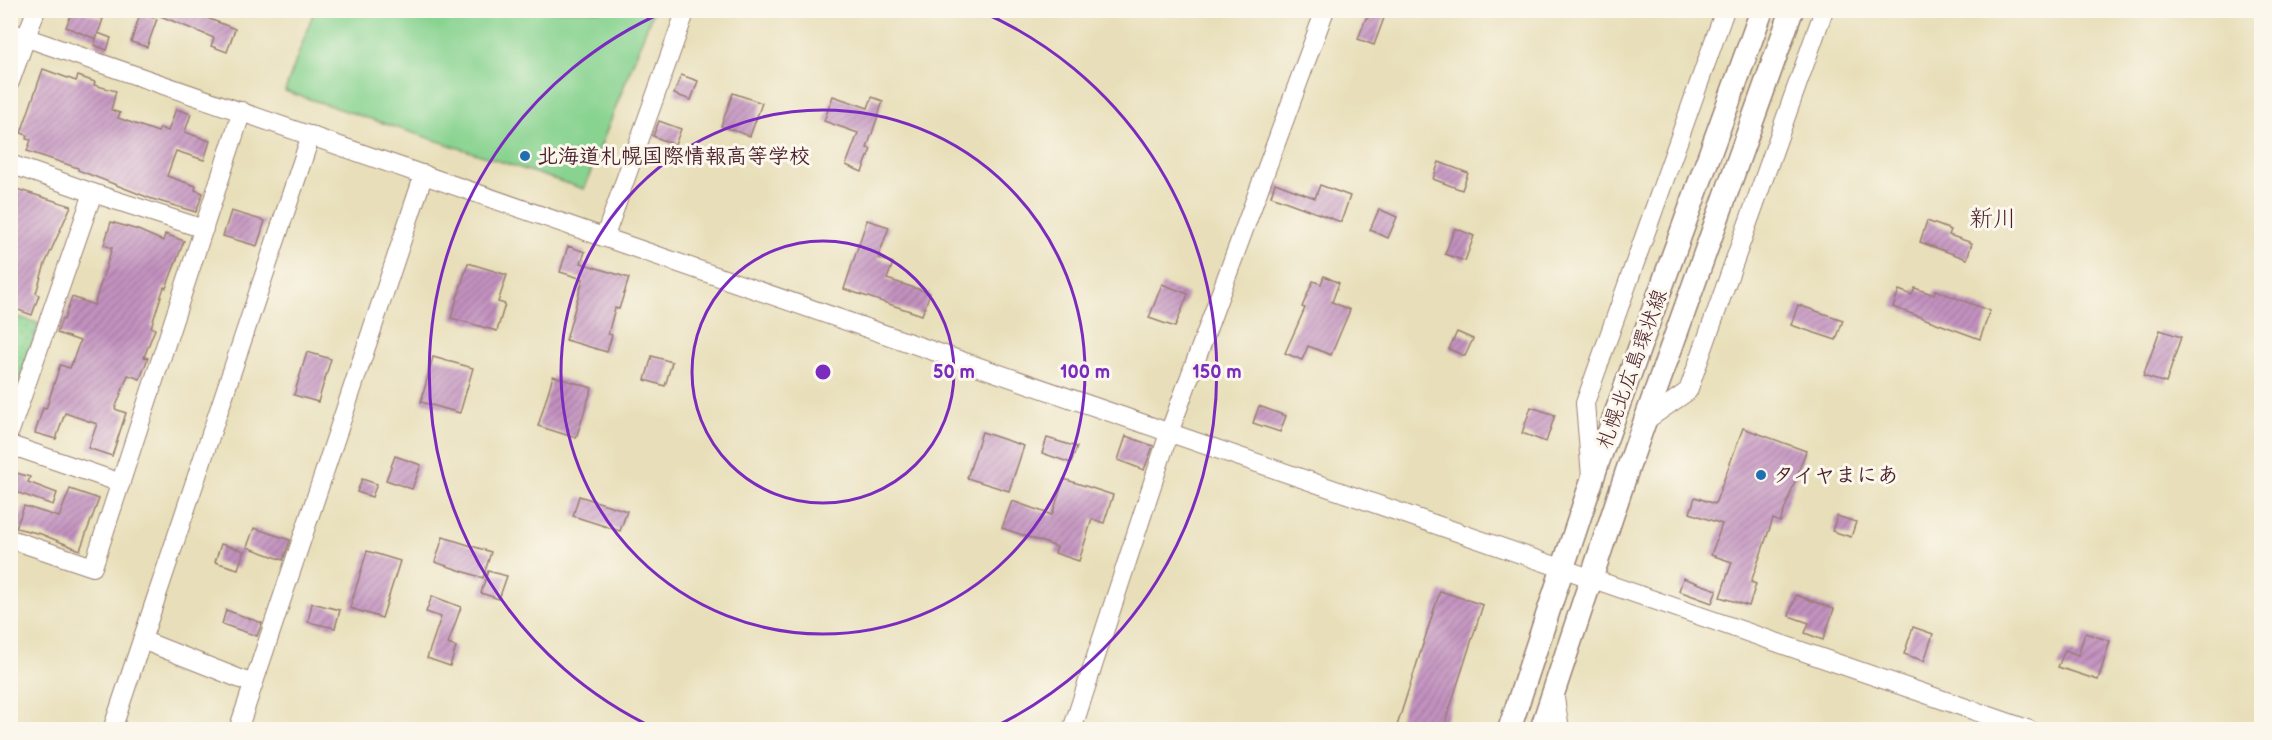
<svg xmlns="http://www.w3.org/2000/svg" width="2272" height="740" font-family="'Balsamiq Sans','Klee One',sans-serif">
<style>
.park{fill:url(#park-dots);stroke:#69795e;stroke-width:1.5}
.pitch{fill:#88d390;stroke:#69795e;stroke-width:1.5}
.building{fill:url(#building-hatch)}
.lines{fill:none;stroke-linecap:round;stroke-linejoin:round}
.minor-casing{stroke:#997f72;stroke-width:20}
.major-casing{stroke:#997f72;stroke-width:25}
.minor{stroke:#fff;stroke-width:18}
.major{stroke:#fff;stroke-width:22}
.ring{fill:none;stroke:#7b2cbf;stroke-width:3}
.poi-dot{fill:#1f6fb2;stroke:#fbf7ec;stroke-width:2}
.labels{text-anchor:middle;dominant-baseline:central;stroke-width:6;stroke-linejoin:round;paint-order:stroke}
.poi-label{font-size:21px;font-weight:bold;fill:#4a1f2b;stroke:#fbf7ec;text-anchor:start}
.street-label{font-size:21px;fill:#4a1f2b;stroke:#fbf7ec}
.quarter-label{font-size:24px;fill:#4a1f2b;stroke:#fbf7ec}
.centre{fill:#7b2cbf;stroke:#fbf7ec;stroke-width:3}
.ring-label{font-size:18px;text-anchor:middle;font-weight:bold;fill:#7b2cbf;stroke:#fbf7ec;stroke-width:6;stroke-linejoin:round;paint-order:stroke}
</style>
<defs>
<pattern id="park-dots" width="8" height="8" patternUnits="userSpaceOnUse" patternTransform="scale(1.5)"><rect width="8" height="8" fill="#88d390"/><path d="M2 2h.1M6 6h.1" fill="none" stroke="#77b57c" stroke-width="1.8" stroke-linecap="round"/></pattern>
<pattern id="building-hatch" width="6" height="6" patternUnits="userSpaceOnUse" patternTransform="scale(1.5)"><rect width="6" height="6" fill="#c392c0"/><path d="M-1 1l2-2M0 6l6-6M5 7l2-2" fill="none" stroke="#a0779c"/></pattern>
</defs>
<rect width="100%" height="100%" fill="#fbf7ec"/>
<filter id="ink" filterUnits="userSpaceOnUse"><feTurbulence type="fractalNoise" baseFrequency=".0167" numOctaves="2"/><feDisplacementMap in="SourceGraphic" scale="12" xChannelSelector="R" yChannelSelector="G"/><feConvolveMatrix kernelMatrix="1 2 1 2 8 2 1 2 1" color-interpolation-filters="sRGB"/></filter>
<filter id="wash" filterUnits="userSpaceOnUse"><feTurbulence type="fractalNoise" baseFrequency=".008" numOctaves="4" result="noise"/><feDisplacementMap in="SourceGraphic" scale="24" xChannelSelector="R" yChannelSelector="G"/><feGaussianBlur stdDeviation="1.35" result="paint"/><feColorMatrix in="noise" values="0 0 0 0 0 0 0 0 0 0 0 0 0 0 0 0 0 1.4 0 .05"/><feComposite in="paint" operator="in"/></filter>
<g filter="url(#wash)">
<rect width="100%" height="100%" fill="#e8dfba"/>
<polygon class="park" points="11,314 39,324 11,405"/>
<polygon class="pitch" points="314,11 314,10 653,11 584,189 285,91"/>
<g id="blocks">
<g class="building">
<polygon points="73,10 81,10 103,19 96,39 66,27"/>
<polygon points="146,10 187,10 235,29 227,52 211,46 214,38"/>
<polygon points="1371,10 1387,10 1374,45 1358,39 1366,18 1368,18"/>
<polygon points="140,14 157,19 147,47 131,42"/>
<polygon points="98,33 111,38 107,50 94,45"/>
<polygon points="43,69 76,81 78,76 95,82 94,85 116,91 111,110 120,113 118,118 158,132 160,128 168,131 176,109 191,114 185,132 210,141 204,160 176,151 167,176 196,186 195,190 203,193 196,212 152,199 78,170 78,168 27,151 31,140 26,139 27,135 21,133"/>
<polygon points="681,75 698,81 691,100 674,94"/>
<polygon points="733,93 762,103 750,136 721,126"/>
<polygon points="833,96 868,108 872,97 883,101 867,148 871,149 862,172 846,165 858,133 824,121"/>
<polygon points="659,121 681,129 675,145 653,136"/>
<polygon points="1439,162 1468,173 1462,190 1433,179"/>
<polygon points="1275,183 1315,198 1320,185 1350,196 1341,222 1271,196"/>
<polygon points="10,187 71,206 45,264 36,293 39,295 32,315 10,307"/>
<polygon points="1379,209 1397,217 1388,238 1370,230"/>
<polygon points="231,211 265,221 257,246 223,236"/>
<polygon points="867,220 889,227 878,258 893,263 887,279 930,293 922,315 844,289"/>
<polygon points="1927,221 1951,230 1949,235 1972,243 1967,259 1920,242"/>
<polygon points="111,222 138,230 163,241 165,234 184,241 166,288 164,287 151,327 155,329 144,357 148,358 140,379 128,375 115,409 126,413 112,456 88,448 97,424 65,413 56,439 35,433 43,408 46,409 60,365 70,368 80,341 57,333 62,319 64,320 72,297 94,305 112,248 104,245"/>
<polygon points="1455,228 1474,236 1465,261 1445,254"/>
<polygon points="568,246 585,252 581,263 629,278 619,309 615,308 608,334 612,335 607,352 566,340 583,279 560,272"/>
<polygon points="468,263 507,275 498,302 505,304 497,331 451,318"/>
<polygon points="1324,276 1339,283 1332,302 1350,310 1331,355 1308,346 1302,360 1285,353 1305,308 1302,307 1313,281 1321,284"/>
<polygon points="1162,284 1188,294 1175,327 1149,318"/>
<polygon points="1915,288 1934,295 1935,290 1990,311 1980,339 1893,307 1899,290 1912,295"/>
<polygon points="1798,305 1843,320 1836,340 1791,325"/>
<polygon points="2160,330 2181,337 2166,383 2143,376"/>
<polygon points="1457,332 1473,339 1465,356 1449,349"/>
<polygon points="307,352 331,359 318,402 294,395"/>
<polygon points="652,356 672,362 665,386 645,380"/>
<polygon points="433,357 473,368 460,413 421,402"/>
<polygon points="553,376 592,388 576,438 538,426"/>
<polygon points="1259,406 1286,416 1280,432 1253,423"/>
<polygon points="1531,407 1555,415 1546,442 1522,433"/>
<polygon points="1743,428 1806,451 1780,522 1773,519 1751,582 1756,584 1749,606 1720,597 1732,562 1711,555 1722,524 1690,513 1695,497 1715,504"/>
<polygon points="982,432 1024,446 1009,491 967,478"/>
<polygon points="1126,436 1153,446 1144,470 1118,460"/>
<polygon points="1047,438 1077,447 1071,463 1042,453"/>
<polygon points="395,456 421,465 412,489 386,480"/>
<polygon points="10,471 30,477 28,482 57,493 53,505 10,490"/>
<polygon points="362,479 377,484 372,497 357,492"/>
<polygon points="1064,479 1113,495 1104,523 1092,519 1079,561 1055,553 1057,547 1002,528 1012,501 1052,515"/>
<polygon points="70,489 99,499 80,550 41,534 16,528 24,506 59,517"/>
<polygon points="579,496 627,511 620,531 573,516"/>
<polygon points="1837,516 1856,522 1851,537 1832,531"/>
<polygon points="254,528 290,540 283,560 247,547"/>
<polygon points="443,537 491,552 483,578 435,562"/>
<polygon points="221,544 244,551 238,569 215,562"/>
<polygon points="367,551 400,561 382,618 350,608"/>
<polygon points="488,571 507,576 499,599 481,593"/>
<polygon points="1683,578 1717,590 1712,603 1679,591"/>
<polygon points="1440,591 1483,605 1443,729 1396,729"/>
<polygon points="1796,595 1834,609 1823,640 1805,633 1809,623 1789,616"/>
<polygon points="432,596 461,607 448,644 456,647 450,666 427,658 441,617 426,612"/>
<polygon points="312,603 340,610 335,628 308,622"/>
<polygon points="226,610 262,623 257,636 222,624"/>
<polygon points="1913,627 1933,634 1924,661 1904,654"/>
<polygon points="2085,633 2110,641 2098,680 2058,667 2065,650 2078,655"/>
</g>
</g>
</g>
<g filter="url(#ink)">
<use href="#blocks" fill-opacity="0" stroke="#997f72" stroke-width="1.5"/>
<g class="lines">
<defs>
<g id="minor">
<polyline points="10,32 2030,730"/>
<polyline points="10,82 36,10"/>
<polyline points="10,164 93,193 204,229"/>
<polyline points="605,236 686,10"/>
<polyline points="1645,421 1688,391 1824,10"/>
<polyline points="10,431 93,193"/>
<polyline points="10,445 121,483"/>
<polyline points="1591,477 1585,403 1725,10"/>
<polyline points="10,539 93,567 242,111"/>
<polyline points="253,684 142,640 311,135"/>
<polyline points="1554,692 1560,730"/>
<polyline points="112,730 142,640"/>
<polyline points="238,730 424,174"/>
<polyline points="1072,730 1169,433 1325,10"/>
</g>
<g id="major">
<polyline points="1509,730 1598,462 1762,10"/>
<polyline points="1541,730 1627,471 1792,10"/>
</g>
</defs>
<use href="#minor" class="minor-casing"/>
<use href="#major" class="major-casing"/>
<use href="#minor" class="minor"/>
<use href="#major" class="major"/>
</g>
</g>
<g class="ring">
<circle cx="823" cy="372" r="131"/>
<circle cx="823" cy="372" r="262"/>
<path d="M656 729A394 394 0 0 1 666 11M980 11A394 394 0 0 1 990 729"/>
</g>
<g class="poi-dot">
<circle cx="525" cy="156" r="6"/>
<circle cx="1761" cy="475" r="6"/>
</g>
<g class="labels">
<g class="poi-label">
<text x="537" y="156">北海道札幌国際情報高等学校</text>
<text x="1773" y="475">タイヤまにあ</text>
</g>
<g class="street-label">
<text transform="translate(1632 369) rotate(-70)">札幌北広島環状線</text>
</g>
<g class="quarter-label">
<text x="1993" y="218">新川</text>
</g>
</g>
<circle cx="823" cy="372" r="9" class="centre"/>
<g class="ring-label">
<text x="954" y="378">50 m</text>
<text x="1085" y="378">100 m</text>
<text x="1217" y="378">150 m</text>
</g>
<rect width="2272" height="740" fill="none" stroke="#fbf7ec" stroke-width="36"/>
</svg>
